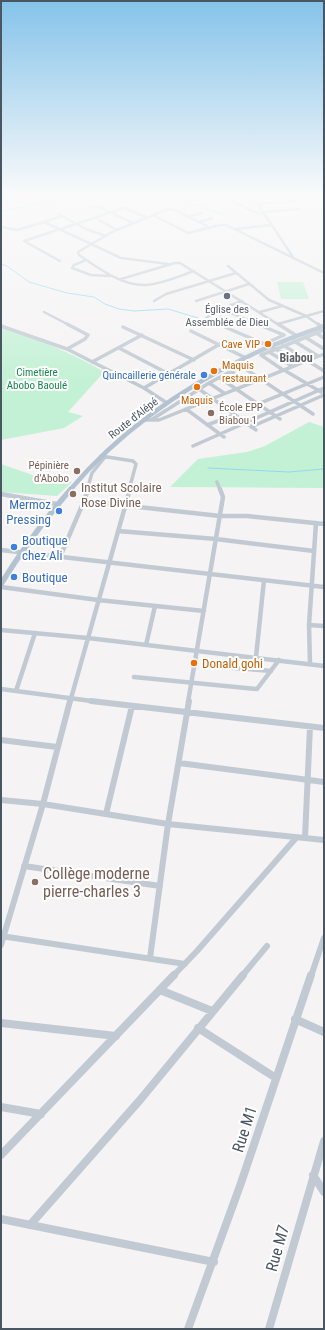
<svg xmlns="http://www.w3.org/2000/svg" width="325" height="1330" font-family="'Roboto Condensed',sans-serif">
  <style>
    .green { fill: #c3f1d5 }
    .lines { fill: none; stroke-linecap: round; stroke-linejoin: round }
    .stream { stroke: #90daee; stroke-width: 1 }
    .minor-far4 { stroke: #c1cad2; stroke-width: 2.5 }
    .minor-far3 { stroke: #c1cad2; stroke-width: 3.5 }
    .minor-far2 { stroke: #c1cad2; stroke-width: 4.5 }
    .minor-far1 { stroke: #c1cad2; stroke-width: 6 }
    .minor { stroke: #c1cad2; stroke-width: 8 }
    .major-far1 { stroke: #b3c2d1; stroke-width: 4.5 }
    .major { stroke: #b3c2d1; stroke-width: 5.5 }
    .worship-dot { fill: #6b7280; stroke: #fff; stroke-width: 1.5 }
    .food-dot { fill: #e8710a; stroke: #fff; stroke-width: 1.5 }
    .shop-dot { fill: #3f7fe0; stroke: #fff; stroke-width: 1.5 }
    .education-dot { fill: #8d6e63; stroke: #fff; stroke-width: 1.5 }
    .labels { text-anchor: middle; stroke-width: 4; stroke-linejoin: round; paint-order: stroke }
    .far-worship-label { font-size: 11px; fill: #5b616d; stroke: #fff }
    .far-food-label { font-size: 11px; fill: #c56008; stroke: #fff; text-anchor: end }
    .far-park-label { font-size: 11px; fill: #17864f; stroke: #fff }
    .far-shop-label { font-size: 11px; fill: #366cbe; stroke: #fff; text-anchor: end }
    .far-education-label { font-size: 11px; fill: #785e54; stroke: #fff; text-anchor: start }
    .far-street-label { font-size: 11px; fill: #4a5661; stroke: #fff }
    .far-neighbourhood-label { font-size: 12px; font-weight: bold; fill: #5f6368; stroke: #fff }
    .education-label { font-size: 13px; fill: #785e54; stroke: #fff; text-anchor: start }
    .shop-label { font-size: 13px; fill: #366cbe; stroke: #fff; text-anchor: start }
    .food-label { font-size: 13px; fill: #c56008; stroke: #fff; text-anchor: start }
    .near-education-label { font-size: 16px; fill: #785e54; stroke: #fff; text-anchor: start }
    .near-street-label { font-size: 16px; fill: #4a5661; stroke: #fff }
  </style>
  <rect width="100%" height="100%" fill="#f5f3f3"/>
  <!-- green -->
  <path class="green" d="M277,282H303L309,299H281Z
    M1,327C37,339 71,352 104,372L68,412L83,416L64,428L1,440Z
    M309,422L324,427V488L170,487L198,459L247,452L265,446Z
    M1,464L41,478L72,482L57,496L1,492Z"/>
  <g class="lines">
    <!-- stream -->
    <path class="stream" d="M170,197L222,214
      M1,211L78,197
      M1,264L7,266L29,282L67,293L94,297L105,304L119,309L134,311L168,309L198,318
      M208,468L289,472L324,469"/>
    <!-- minor-far4 -->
    <path class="minor-far4" d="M225,197L252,211L266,215
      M253,197L293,257
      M259,205L265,203L296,201
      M90,207H99L133,223
      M264,212L299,209
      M58,214L86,229L106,236
      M153,215L188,233L220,225H226L324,273
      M188,217L202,213
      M99,220L117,230
      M44,222L62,216
      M200,222L212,218
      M1,227L17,230L44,222L121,258L168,264
      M236,229L272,225
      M86,260L74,265L72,268L91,275L110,276
      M60,261L24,241L124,208L146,217
      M228,266L269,300L306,316L319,325
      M194,271C179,276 163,284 146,285C122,286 98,268 79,255L78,252L112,232L168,209L175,210L209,227
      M121,279L175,263H180L279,325
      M154,301L166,294L236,273
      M196,301L249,284
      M242,301L221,309L260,325
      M44,312L69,325
      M260,312L282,306
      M278,324L324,311
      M220,325L206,318L221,309"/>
    <!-- minor-far3 -->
    <path class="minor-far3" d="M67,324L88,335L85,339L67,349L144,388L167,403
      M218,324L276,349L299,363
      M257,324L284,335
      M278,324L297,336
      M318,324L322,327
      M1,326L67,349
      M123,327L194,360
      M191,331L246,358
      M316,333L324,338
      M305,337L324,349
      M294,341L318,356
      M264,344L284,335
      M283,345L324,371
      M119,348L169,374
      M269,352L292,366
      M92,362L142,335
      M283,370L261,355L324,330
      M284,370L321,392
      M231,371L248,384
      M220,378L280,419
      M209,383L224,393
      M144,388L220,344
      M199,389L256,430
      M188,397L198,404
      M186,409L224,437
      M246,409L324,377
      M143,420H159L324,354
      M151,420L209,383L241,366L313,414
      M207,425L234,415
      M251,427L324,395
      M193,446L324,388
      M101,456L133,461L136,464L129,490
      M217,482L220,490
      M87,490L92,473L105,457"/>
    <!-- minor-far2 -->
    <path class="minor-far2" d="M1,494L57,504
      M84,501L220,516H247L324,524
      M118,531L216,539L314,551
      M1,550L324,587
      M60,557L84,501L88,489
      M1,587L98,600L204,611
      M309,625L324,626
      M1,630L88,638L324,666
      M146,645L155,606
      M256,657L264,580
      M310,664L309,625L316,523
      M223,667L271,671
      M134,677L257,689L279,660
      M1,689L99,702
      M16,691L35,633
      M70,702L130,489
      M188,702L223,497L220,489"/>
    <!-- minor-far1 -->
    <path class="minor-far1" d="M91,701L324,728
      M1,740L57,747
      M179,763L324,782
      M1,800L43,804L168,824L324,840
      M106,814L132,706
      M305,838L310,727
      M24,866L160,886
      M1,936L185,964
      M1,945L43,804L70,701
      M150,958L168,824L189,701
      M173,976L197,951L296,838
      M242,976L267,946
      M311,976L324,938"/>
    <!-- minor -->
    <path class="minor" d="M160,990L212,1011
      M295,1019L324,1032
      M1,1023L116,1036
      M198,1028L276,1078
      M1,1107L41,1114
      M1,1155L174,975
      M313,1175L324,1192
      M1,1219L214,1262
      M30,1225L140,1100L243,975
      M188,1329L241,1183L311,975
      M269,1329L324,1141"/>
    <!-- major-far1 -->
    <path class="major-far1" d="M70,490C117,434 180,389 245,358C270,345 297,336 324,326"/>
    <!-- major -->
    <path class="major" d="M1,584C22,550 45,519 71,489"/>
  </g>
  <!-- sky -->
  <linearGradient id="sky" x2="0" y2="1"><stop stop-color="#85c3ea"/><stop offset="0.51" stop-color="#fafafa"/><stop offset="1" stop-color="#fafafa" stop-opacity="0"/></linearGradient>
  <rect width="325" height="383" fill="url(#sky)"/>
  <!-- markers -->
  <circle class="worship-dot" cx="227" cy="296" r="4"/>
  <g class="food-dot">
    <circle cx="268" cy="344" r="4"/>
    <circle cx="214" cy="371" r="4"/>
    <circle cx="197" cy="387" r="4"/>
    <circle cx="194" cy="663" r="4"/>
  </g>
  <g class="shop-dot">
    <circle cx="204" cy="375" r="4"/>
    <circle cx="59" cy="511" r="4"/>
    <circle cx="14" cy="547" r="4"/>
    <circle cx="14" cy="577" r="4"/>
  </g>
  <g class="education-dot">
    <circle cx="211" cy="413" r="4"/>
    <circle cx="77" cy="471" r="4"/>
    <circle cx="73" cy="494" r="4"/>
    <circle cx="35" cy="882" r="4"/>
  </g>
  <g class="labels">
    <!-- far-worship labels -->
    <g class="far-worship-label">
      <text x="227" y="313">Église des<tspan x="227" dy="13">Assemblée de Dieu</tspan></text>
    </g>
    <!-- far-food labels -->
    <g class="far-food-label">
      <text x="260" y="348">Cave VIP</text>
      <text x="222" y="369" text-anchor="start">Maquis<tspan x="222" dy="13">restaurant</tspan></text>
      <text x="197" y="404" text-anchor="middle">Maquis</text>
    </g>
    <!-- far-park labels -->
    <g class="far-park-label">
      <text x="37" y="376">Cimetière<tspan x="37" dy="13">Abobo Baoulé</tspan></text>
    </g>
    <!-- far-shop labels -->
    <g class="far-shop-label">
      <text x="196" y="379">Quincaillerie générale</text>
    </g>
    <!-- far-education labels -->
    <g class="far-education-label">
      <text x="219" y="411">École EPP<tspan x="219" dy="13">Biabou 1</tspan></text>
      <text x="69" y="469" text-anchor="end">Pépinière<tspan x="69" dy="13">d'Abobo</tspan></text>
    </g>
    <!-- far-street labels -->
    <g class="far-street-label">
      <text transform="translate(133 418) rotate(-38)" y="4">Route d'Alépé</text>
    </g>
    <!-- far-neighbourhood labels -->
    <g class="far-neighbourhood-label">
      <text x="296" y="362">Biabou</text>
    </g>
    <!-- education labels -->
    <g class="education-label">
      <text x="81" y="492">Institut Scolaire<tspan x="81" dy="15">Rose Divine</tspan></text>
    </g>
    <!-- shop labels -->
    <g class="shop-label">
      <text x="51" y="509" text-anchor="end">Mermoz<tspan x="51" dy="15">Pressing</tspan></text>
      <text x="22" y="545">Boutique<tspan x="22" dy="15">chez Ali</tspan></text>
      <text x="22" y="582">Boutique</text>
    </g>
    <!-- food labels -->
    <g class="food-label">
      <text x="202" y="668">Donald gohi</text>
    </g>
    <!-- near-education labels -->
    <g class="near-education-label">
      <text x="43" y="879">Collège moderne<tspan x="43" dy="18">pierre-charles 3</tspan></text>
    </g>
    <!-- near-street labels -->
    <g class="near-street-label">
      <text transform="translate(244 1129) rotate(-72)" y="6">Rue M1</text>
      <text transform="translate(277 1248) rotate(-74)" y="6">Rue M7</text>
    </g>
  </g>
  <!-- border -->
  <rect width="325" height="1330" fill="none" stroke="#4a5661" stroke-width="4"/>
</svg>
